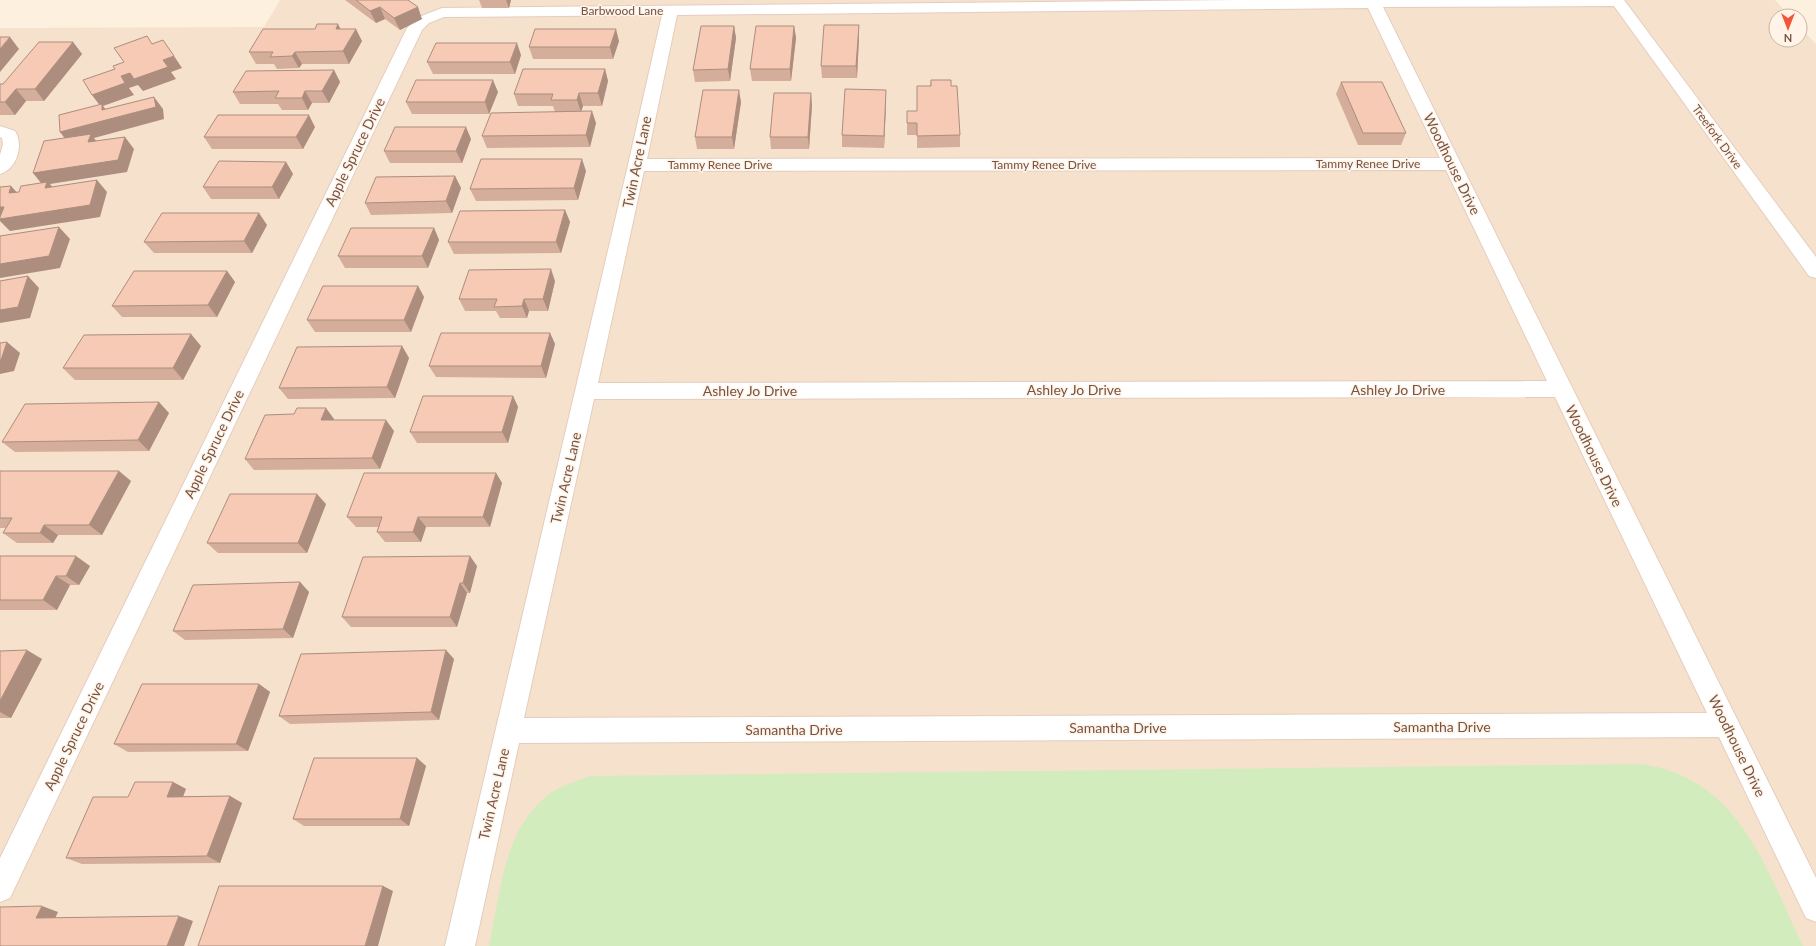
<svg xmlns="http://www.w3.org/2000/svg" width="1816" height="946" font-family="Lato,sans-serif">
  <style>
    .residential { fill: #f6e1cd }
    .green { fill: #d3ecbd }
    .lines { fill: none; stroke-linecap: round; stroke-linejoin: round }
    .minor-casing { stroke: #e5cdbd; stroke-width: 2 }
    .minor { fill: #fff; fill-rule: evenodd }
    .wall { fill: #d4ae9b }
    .shaded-wall { fill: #ac8d7e }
    .building { fill: #f6cab4; stroke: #ac8d7e }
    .labels { text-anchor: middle; stroke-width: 3; stroke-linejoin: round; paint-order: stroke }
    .far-street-label { font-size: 12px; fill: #765345; stroke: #fff4e7 }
    .street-label { font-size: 14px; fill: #765345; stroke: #fff4e7 }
  </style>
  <rect width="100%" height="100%" fill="#fef0df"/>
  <!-- residential -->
  <path class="residential" d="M280,0H1775L1790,16H1776V40H1800V27L1816,44V946H0V28L264,27Z"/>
  <!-- green -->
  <path class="green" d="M1641,764C1740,778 1765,867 1803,946H489C500,895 503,830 548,795C560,786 576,781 590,776Z"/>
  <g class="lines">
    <defs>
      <path id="minor" d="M1237,0H1624L1816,257V278L1809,276L1614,6L1383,7L1816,878V922L1806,918L1719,737L519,743L475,946H445L628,165L662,15L444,17L429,23L422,30L10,898L0,902V858L407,28L419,17L442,8ZM1368,8L1440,158L647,159L677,15ZM1446,170L1547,381L598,383L644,171ZM1555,397L1707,713L524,718L594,399Z
        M0,126L15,131C24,145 17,169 0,174V155L3,144L2,138L0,137Z"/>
    </defs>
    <!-- minor casing -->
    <use href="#minor" class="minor-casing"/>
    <!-- minor -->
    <use href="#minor" class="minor"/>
  </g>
  <!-- wall -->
  <path class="wall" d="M345,0H408L422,19L400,30L385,19L376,23Z
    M479,0H511L509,8H482Z
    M859,25V37L857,78H822L821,66Z
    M734,26L736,38L730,81L695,82L693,70Z
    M794,26L796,38L791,81H752L750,69Z
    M340,29L362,41L349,64H302L299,68L277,69L274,64H256L249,52Z
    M619,41L613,59H533L529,47Z
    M73,42L82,54L44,101H26L15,115H0V84H3Z
    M521,55L515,74H433L427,62Z
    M605,69L608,81L602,106H583L581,111L596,123L590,147L487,148L482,136L555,112L553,106H518L514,94Z
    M334,70L340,82L329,103H312L308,110H282L278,104H240L233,92Z
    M931,80L951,86L960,135V147L917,148V135H907V111H917V86H930Z
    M1341,82L1406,133L1401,145H1358L1336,94Z
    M498,92L489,114H412L406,102Z
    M741,102L734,149H697L695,137Z
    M886,102L884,148L842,147V135Z
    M812,105L809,149H771L770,137Z
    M315,127L303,149H212L204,137Z
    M471,139L462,163H390L384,151Z
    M286,162L293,174L279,199H211L203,187Z
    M586,171L578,200L476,201L470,189Z
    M455,176L461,188L452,213L371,215L365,203Z
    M565,210L570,222L561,253L454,254L448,242Z
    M267,225L252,253H154L144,242Z
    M434,228L439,240L428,268H345L338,256Z
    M227,271L235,282L217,317H122L112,306Z
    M555,281L548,311H529L527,318H500L496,311H465L459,299Z
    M418,286L424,297L411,332H315L307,320Z
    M550,333L555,344L546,378L436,377L429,366Z
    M201,346L183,380H75L63,368Z
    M402,346L409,358L395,398L288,399L279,388Z
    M513,396L518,407L508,443H417L410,432Z
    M169,413L149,451L15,452L2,442Z
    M294,414L334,419V420L394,431L380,469L254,470L245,459Z
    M0,471L131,481L102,535H58L53,543H17L3,533L6,528H0Z
    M496,473L502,483L490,527H426L421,542H385L377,532L378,527H356L347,517Z
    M326,504L307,553H218L207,543Z
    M0,556L90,566L79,585H70L57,610H0Z
    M477,566L470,593H467L457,627H351L342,617Z
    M300,582L309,592L293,638L185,640L173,631Z
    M0,651L42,659L11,718H0Z
    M454,659L439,720L290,724L279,716Z
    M259,684L270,692L248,751L128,752L114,744Z
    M417,758L426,766L409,826H304L293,819Z
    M173,782L186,789L183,796H230L242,803L220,863L82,864L66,858L128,797Z"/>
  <!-- shaded-wall -->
  <path class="shaded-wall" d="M506,0H511L509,8Z
    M380,7L385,19L376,23L370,11Z
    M418,7L422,19L400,30L394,18Z
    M338,24L344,36L336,29Z
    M859,25V37L857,78L856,66Z
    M734,26L736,38L730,81L728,69Z
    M794,26L796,38L791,81L790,69Z
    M356,29L362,41L349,64L343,51Z
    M616,29L619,41L613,59L610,47Z
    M10,37L19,49L0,72V49Z
    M73,42L82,54L44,101L35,89Z
    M517,43L521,55L515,74L510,62Z
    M295,52L302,64L299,68L292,56Z
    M174,56L182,68L171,72L176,79L143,91L138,85L129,88L134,95L103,106L111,116L154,97L163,109L164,119L94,138L100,146L69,144L60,132L102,110L101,107L92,95L121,76Z
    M605,69L608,81L602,106L598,93Z
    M334,70L340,82L329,103L322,91Z
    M493,80L498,92L489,114L485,102Z
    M16,89L26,101L15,115L5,102Z
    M739,90L741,102L734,149L732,137Z
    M886,90V102L884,148V136Z
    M305,91L312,103L308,110L302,98Z
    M579,93L583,106L581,112L577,100Z
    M811,93L812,105L809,149L808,137Z
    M592,111L596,123L590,147L586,135Z
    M309,115L315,127L303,149L296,137Z
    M466,127L471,139L462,163L456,151Z
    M125,137L134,149L127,172L50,184L58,194L45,188L33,173Z
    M582,159L586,171L578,200L574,188Z
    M286,162L293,174L279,199L272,187Z
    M455,176L461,188L452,213L446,201Z
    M97,180L107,192L100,217L10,231L0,221V207Z
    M11,186L22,198L9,193Z
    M565,210L570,222L561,253L556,242Z
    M259,213L267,225L252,253L244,241Z
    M59,227L70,239L60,268L0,278V264Z
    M434,228L439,240L428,268L422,256Z
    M551,269L555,281L548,311L543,299Z
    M227,271L235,282L217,317L208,305Z
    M28,276L39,288L30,318L0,323V310Z
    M418,286L424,297L411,332L404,320Z
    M524,299L529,311L527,318L522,306Z
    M550,333L555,344L546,378L541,366Z
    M191,334L201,346L183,380L173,368Z
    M7,342L20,353L14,371L0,374V360Z
    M402,346L409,358L395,398L387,387Z
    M513,396L518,407L508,443L502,432Z
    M159,402L169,413L149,451L138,440Z
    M326,408L334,419L330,431L321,420Z
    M386,420L394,431L380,469L372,458Z
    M119,471L131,481L102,535L89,525Z
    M496,473L502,483L490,527L483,517Z
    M317,494L326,504L307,553L298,543Z
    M418,517L426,527L421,542L413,532Z
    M44,525L58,535L53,543L40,533Z
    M76,556L90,566L79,585L66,576Z
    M470,556L477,566L470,593L463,583Z
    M56,576L70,585L57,610L43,600Z
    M300,582L309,592L293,638L283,629Z
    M460,583L467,593L457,627L450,617Z
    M27,650L42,659L11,718L0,712V701Z
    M446,650L454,659L439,720L431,712Z
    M259,684L270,692L248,751L236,744Z
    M417,758L426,766L409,826L400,819Z
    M173,782L186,789L180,804L167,797Z
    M230,796L242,803L220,863L207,856Z
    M383,886L393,891L378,946H365Z
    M42,906L58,912L53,923L36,918Z
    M179,916L193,921L184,946H167Z"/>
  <!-- building -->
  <path class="building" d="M356,0H408L418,7L394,18L380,7L370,11Z
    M317,24H338L336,29H356L343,51L295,52L292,56L270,57L273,52H249L263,29H315Z
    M824,25H859L856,66H821Z
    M701,26H734L728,69L693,70Z
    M756,26H794L790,69H750Z
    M535,29H616L610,47H529Z
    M147,36L152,44L163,40L174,56L163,60L168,67L134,79L130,73L121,76L125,83L92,95L83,80L115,69L113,66L124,62L114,48Z
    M0,37H10L0,49Z
    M39,42H73L35,89H16L5,102H0V84H3Z
    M436,43H517L510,62H427Z
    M523,69H605L598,93H579L577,100H551L553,94H514Z
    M334,70L322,91H305L302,98H275L279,91L233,92L246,71Z
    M416,80H493L485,102H406Z
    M931,80H951V86H957L960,135L917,136V123H907V111H917V86H931Z
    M1341,82H1382L1406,133H1363Z
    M845,89L886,90L884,136L842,135Z
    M703,90H739L732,137H695Z
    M774,93H811L808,137H770Z
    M154,97L156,107L60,132L59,115L102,104V110Z
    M592,111L586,135L482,136L491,113Z
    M218,115H309L296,137H204Z
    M395,127H466L456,151H384Z
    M91,134L88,142L125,137L118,160L33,173L44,141Z
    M481,159H582L574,188L470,189Z
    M219,161L286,162L272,187H203Z
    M455,176L446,201L365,203L376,177Z
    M97,180L90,205L0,219V217L4,207H0V187L11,186L9,193L19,192L21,186L47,182L45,188Z
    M565,210L556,242H448L460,211Z
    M162,213H259L244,241L144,242Z
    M59,227L49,256L0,264V236Z
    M351,228H434L422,256H338Z
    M551,269L543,299H524L522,306L494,307L497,299H459L469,270Z
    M134,271H227L208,305L112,306Z
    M28,276L18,307L0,310V281Z
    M323,286H418L404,320H307Z
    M441,333H550L541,366H429Z
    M191,334L173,368H63L84,335Z
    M7,342L1,360H0V343Z
    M402,346L387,387L279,388L297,347Z
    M423,396H513L502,432H410Z
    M159,402L138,440L2,442L25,404Z
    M297,408H326L321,420H386L372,458L245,459L265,415L294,414Z
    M0,471H119L89,525H44L40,533H3L12,518H0Z
    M364,473H496L483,517H418L413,532H377L382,517H347Z
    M230,494H317L298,543H207Z
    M0,556H76L66,576H56L43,600H0Z
    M470,556L463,583H460L450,617H342L363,557Z
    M300,582L283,629L173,631L193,585Z
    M27,650L0,701V651Z
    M446,650L431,712L279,716L301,654Z
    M142,684H259L236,744H114Z
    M314,758H417L400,819H293Z
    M135,782H173L167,797L230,796L207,856L66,858L93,797H128Z
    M219,886H383L365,946H198Z
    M42,906L36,918L179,916L167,946H0V907Z"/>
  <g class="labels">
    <!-- far-street labels -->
    <g class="far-street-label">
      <text x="622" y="15">Barbwood Lane</text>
      <text transform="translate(1717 137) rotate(54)" y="4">Treefork Drive</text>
      <text x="1368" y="168">Tammy Renee Drive</text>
      <text x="720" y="169">Tammy Renee Drive</text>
      <text x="1044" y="169">Tammy Renee Drive</text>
    </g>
    <!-- street labels -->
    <g class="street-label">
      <text transform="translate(355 152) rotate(-64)" y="5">Apple Spruce Drive</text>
      <text transform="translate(637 162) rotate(-78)" y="5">Twin Acre Lane</text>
      <text transform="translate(1452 164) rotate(64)" y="5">Woodhouse Drive</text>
      <text x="1074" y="395">Ashley Jo Drive</text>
      <text x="1398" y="395">Ashley Jo Drive</text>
      <text x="750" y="396">Ashley Jo Drive</text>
      <text transform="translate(214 444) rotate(-64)" y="5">Apple Spruce Drive</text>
      <text transform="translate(1594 456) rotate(64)" y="5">Woodhouse Drive</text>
      <text transform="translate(566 478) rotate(-77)" y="5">Twin Acre Lane</text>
      <text x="1442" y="732">Samantha Drive</text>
      <text x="1118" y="733">Samantha Drive</text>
      <text x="794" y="735">Samantha Drive</text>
      <text transform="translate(74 736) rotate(-64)" y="5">Apple Spruce Drive</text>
      <text transform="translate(1737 746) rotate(64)" y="5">Woodhouse Drive</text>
      <text transform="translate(494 794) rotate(-77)" y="5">Twin Acre Lane</text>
    </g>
  </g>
  <!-- north arrow -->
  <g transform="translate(1788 28) rotate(180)"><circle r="19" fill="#fff4e7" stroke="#c8b4a6"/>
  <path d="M0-3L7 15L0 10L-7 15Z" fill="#f45639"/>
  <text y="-6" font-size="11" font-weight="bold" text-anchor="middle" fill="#765345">N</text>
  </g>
</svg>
